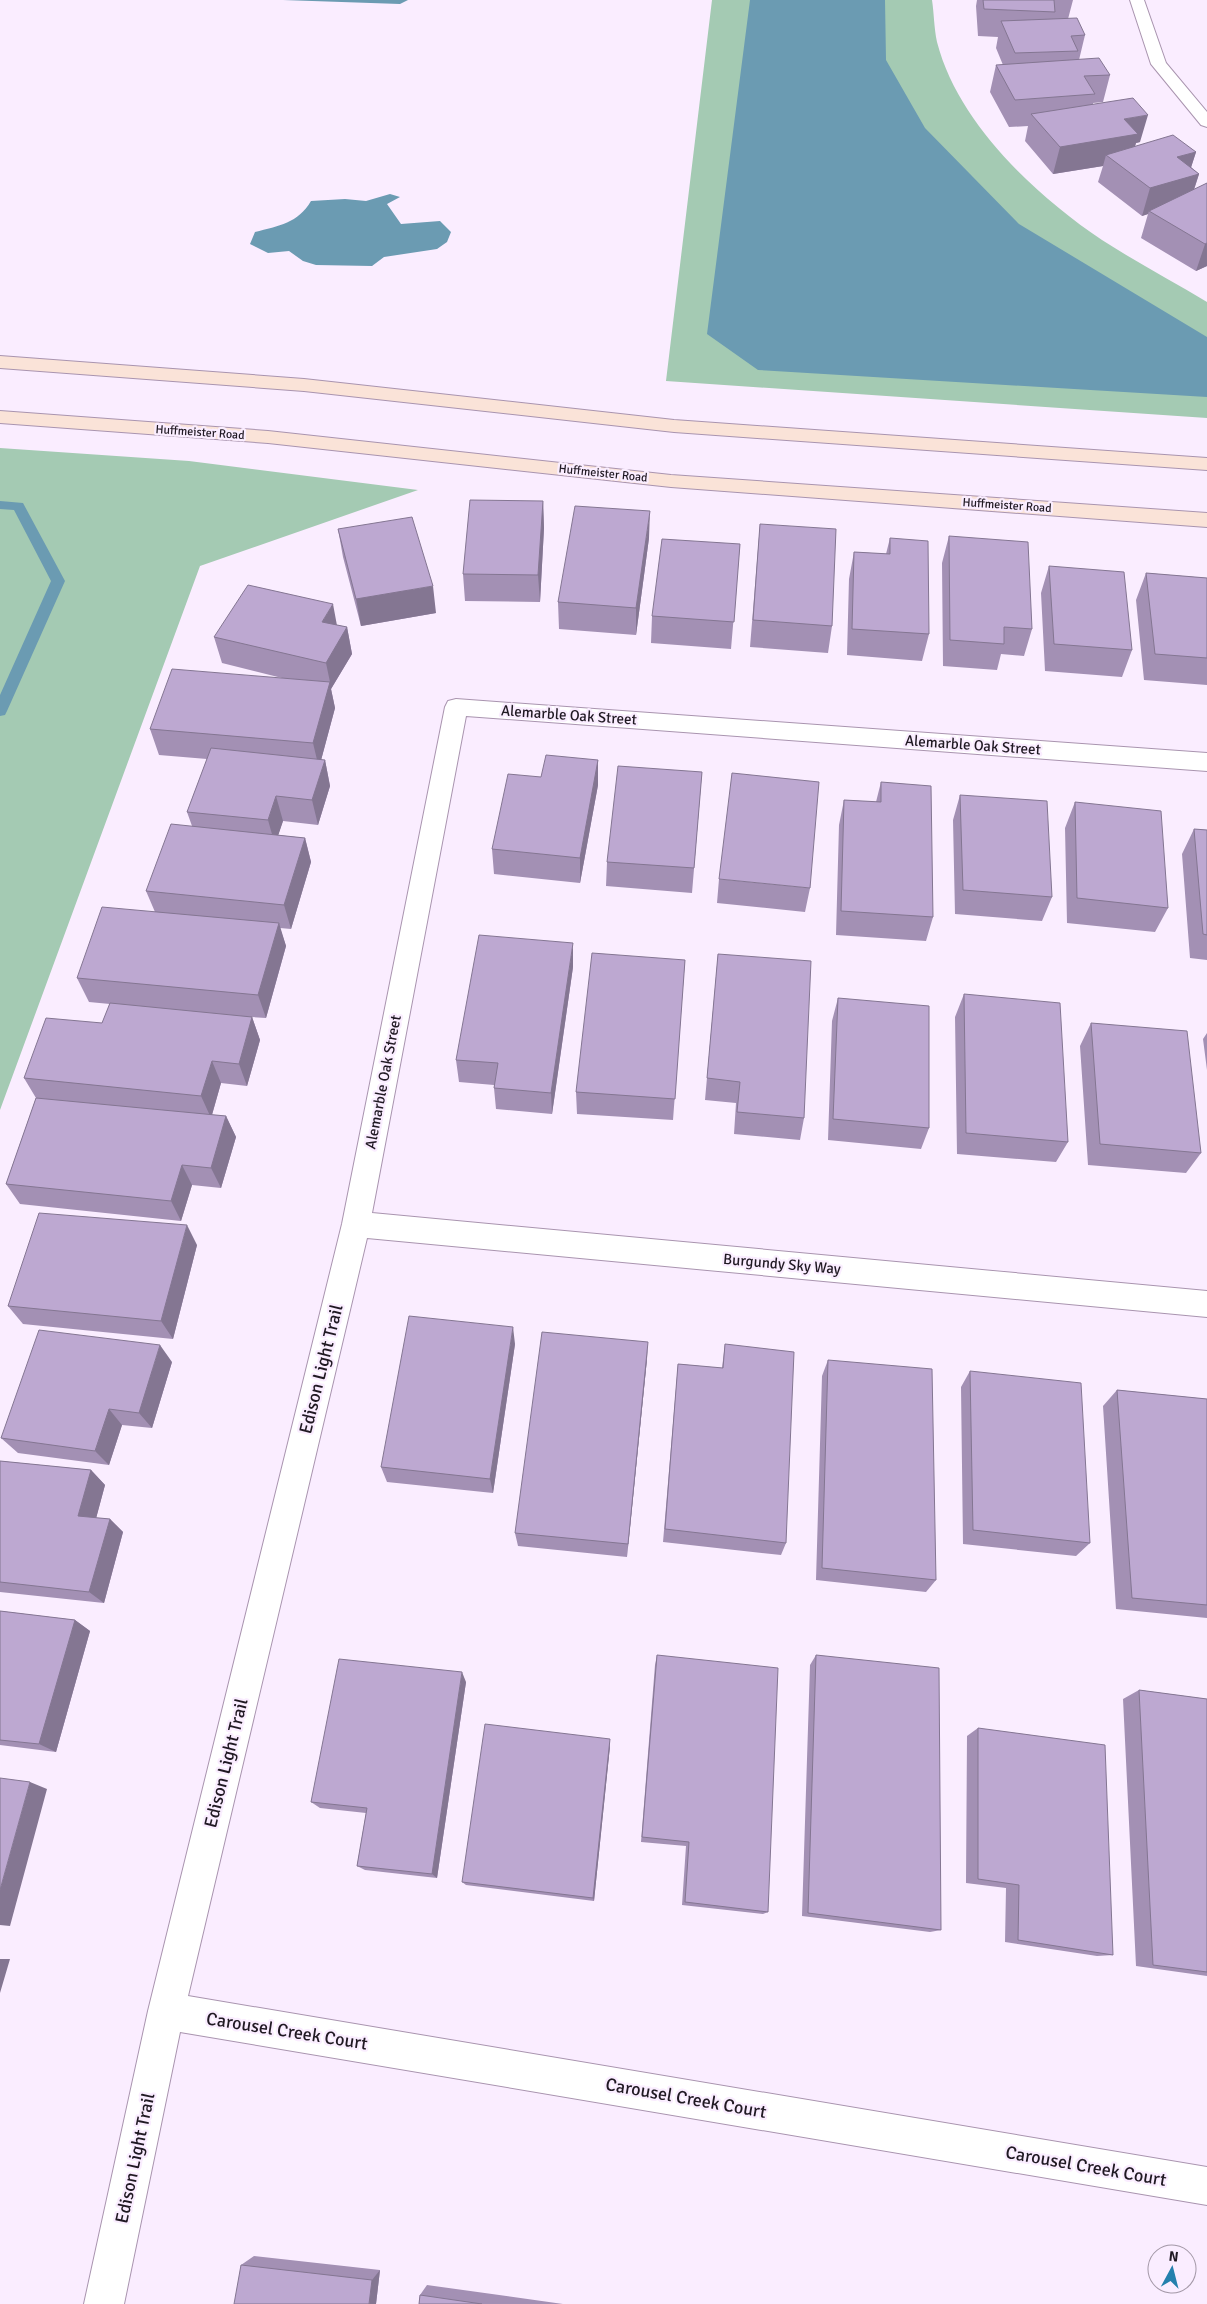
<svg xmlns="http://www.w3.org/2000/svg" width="1207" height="2304" font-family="Signika,sans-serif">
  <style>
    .green { fill: #a4cab3 }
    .water { fill: #6b9bb2 }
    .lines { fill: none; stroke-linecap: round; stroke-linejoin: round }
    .stream { fill: #6b9bb2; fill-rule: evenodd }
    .minor-casing { stroke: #a994af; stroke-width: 2 }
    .secondary-casing { stroke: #a994af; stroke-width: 2 }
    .minor { fill: #fff; fill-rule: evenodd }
    .secondary { fill: #fae3d8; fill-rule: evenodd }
    .wall { fill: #a390b4 }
    .shaded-wall { fill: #847692 }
    .building { fill: #bda8d1; stroke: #847692 }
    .labels { text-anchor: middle; stroke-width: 4.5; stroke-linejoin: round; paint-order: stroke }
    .far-street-label { font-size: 12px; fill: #201923; stroke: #faedff }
    .street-label { font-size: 15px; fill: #201923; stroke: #faedff }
    .near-street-label { font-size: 18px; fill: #201923; stroke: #faedff }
  </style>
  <rect width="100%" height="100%" fill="#faedff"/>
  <!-- green -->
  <path class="green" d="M712,0H932C934,13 934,28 937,42C958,123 1034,194 1102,240C1136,262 1172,281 1207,302V418L666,381Z
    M0,448L189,461L418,490L200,566L0,1110Z"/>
  <!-- water -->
  <path class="water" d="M283,0H408L400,4Z
    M750,0H885L886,60L925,128L1019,224L1207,337V397L758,370L707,334Z
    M390,194L400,197L387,204L401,224L440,221L451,232L447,242L437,249L384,257L372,266L316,265L303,261L289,251L268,253L250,244L255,232C279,226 298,223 311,201L345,199L366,201Z"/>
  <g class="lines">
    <!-- stream -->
    <path class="stream" d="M0,501L23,503L65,581L7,711L5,715L0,716V695L51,581L14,510L0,509Z"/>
    <defs>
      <path id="minor" d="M1130,0H1144L1166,63L1207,112V127L1201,125L1151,64Z
        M456,699L1207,753V771L466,716L372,1213L1207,1291V1317L367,1238L188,1996L1207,2167V2205L180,2032L124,2304H84L148,2011L342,1224L445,707L448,701Z"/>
      <path id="secondary" d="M0,356L304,379L674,420L1207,458V470L674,432L304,391L0,368Z
        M0,411L268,431L671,475L1207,513V527L671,487L268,443L0,423Z"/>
    </defs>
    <!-- minor casing -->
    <use href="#minor" class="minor-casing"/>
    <!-- secondary casing -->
    <use href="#secondary" class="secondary-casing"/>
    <!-- minor -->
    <use href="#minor" class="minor"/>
    <!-- secondary -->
    <use href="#secondary" class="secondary"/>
  </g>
  <!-- wall -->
  <path class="wall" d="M977,0H1073L1068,19L1085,35L1079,60L1110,75L1103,102L1093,103V104L1140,142L1136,143L1135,146L1196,152L1191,167L1199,174L1194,190L1207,183V266L1196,271L1141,238L1148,214L1142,216L1098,182L1103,166L1053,174L1025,141L1028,126L1009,127L990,92L996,65H1003L996,48L998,37L978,36L976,6Z
    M543,501L544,528L540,602L465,601L463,574Z
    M760,524L832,626L828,653L750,647Z
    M338,529L436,613L361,626L343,557Z
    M949,536L1032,629L1024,656L1001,654L997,670L943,666L942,563Z
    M649,538L636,635L559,629L558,602Z
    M890,538L929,634L922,661L847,655L849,579L854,552L886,554Z
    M740,544L731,649L651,643L652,616Z
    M1049,566L1132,650L1122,677L1045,671L1041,593Z
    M1146,573L1207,578V685L1144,680L1136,600Z
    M337,625L347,627L352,654L331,689L335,708L321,760H325L330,786L318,825L283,821L278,835L305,838L311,862L291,929L280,928L286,946L266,1018L252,1017L260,1040L247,1086L221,1083L212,1115L226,1116L236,1137L221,1188L192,1185L181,1221L20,1204L6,1184L36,1098L24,1078L102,1023L110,1004L89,1002L77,978L155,912L146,891L192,826L187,812L207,759L159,755L150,729L286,679L222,663L214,637Z
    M598,760V785L580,883L494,874L492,849L541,777Z
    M702,772L692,893L606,886L607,862Z
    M881,782L933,917L926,941L836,935L839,825L844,800L876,802Z
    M960,795L1052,897L1042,921L955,914L953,820Z
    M1075,802L1168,908L1155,932L1067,923L1065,828Z
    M1194,829L1207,830V960L1190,958L1182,854Z
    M719,879L810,888L805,912L717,903Z
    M718,954L804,1118L800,1140L734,1134L736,1103L705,1100Z
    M685,960L673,1120L577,1114L576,1092Z
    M573,967L552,1114L496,1109L494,1088V1085L459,1082L456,1060Z
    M964,994L1068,1142L1056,1162L957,1154L955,1017Z
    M838,998L929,1128L921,1149L828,1140L832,1021Z
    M1091,1023L1201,1153L1186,1173L1088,1165L1080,1046Z
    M1207,1033V1070L1203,1039Z
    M197,1245L173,1339L23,1324L8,1306Z
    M515,1344L493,1493L387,1482L381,1467Z
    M725,1344L786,1543L781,1555L663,1542L678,1364L722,1368Z
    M647,1359L627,1557L518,1546L515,1533Z
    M828,1360L936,1580L926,1592L816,1580L822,1376Z
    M172,1362L152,1428L122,1425L109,1465L18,1453L1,1438Z
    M970,1371L1090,1543L1076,1556L963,1544L961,1387Z
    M1117,1390L1207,1399V1618L1116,1609L1103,1406Z
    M0,1461L91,1470L105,1485L96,1518L110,1519L123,1532L104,1603L0,1592Z
    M0,1611L75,1620L90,1631L56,1752L0,1745Z
    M657,1655L768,1912L763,1914L682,1905L686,1846L641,1842L655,1665Z
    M816,1655L941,1930L930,1932L802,1916L810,1665Z
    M466,1682L437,1878L365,1870L357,1866L366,1813L320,1808L311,1802Z
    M1139,1690L1207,1699V1976L1136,1966L1123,1699Z
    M978,1728L1113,1955L1097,1956L1005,1942L1006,1888L966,1883L967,1736Z
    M610,1746L594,1901L466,1885L462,1882Z
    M254,2256L380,2270L376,2304L241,2265Z
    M427,2285L563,2304H419L420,2295Z"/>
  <!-- shaded-wall -->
  <path class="shaded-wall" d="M1148,115L1140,142L1136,143L1130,162L1106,155L1103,166L1053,174L1060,147L1124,119Z
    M1196,152L1188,177L1199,174L1190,201L1149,211L1148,214L1142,216L1150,188L1177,157Z
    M1207,243V266L1196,271L1205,244Z
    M543,501L544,528L540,602L538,575Z
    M650,511L649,538L636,635V608Z
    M433,586L436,613L361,626L356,599Z
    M333,604L338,631L322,622Z
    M347,627L352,654L331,689L335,708L319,768L313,743L330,682L326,663Z
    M325,760L330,786L318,825L312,800Z
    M598,760V785L580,883V858Z
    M276,796L283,821L275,845L268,820Z
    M305,838L311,862L291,929L284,905Z
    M279,923L286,946L266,1018L258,995Z
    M573,943V967L552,1114L551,1093Z
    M252,1017L260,1040L247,1086L239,1064Z
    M212,1061L221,1083L211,1118L201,1096Z
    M226,1116L236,1137L221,1188L211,1168Z
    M182,1165L192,1185L181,1221L171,1201Z
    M187,1225L197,1245L173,1339L161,1321Z
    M513,1327L515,1344L493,1493L490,1479Z
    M648,1342L647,1359L627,1557L628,1544Z
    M160,1345L172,1362L152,1428L139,1413Z
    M109,1409L122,1425L109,1465L95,1451Z
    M91,1470L105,1485L93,1530L78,1516Z
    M110,1519L123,1532L104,1603L89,1592Z
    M75,1620L90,1631L56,1752L39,1744Z
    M462,1672L466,1682L437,1878L432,1874Z
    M610,1739V1746L594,1901L593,1898Z
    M30,1782L47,1789L10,1926L0,1925V1890Z
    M0,1959H10L0,1993Z
    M380,2270L376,2304H369L372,2280Z"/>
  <!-- building -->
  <path class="building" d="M983,0H1054L1055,12L984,9Z
    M1077,18L1085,35L1071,36L1078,51L1015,53L1001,21Z
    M1099,58L1110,75L1084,76L1095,94L1015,100L996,65Z
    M1133,98L1148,115L1124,119L1138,134L1060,147L1031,114Z
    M1173,135L1196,152L1177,157L1199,174L1150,188L1106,155Z
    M1207,183V243L1205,244L1149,211Z
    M470,500L543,501L538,575L463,574Z
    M575,506L650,511L636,608L558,602Z
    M412,517L433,586L356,599L338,529Z
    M760,524L836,529L832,626L753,620Z
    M949,536L1028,542L1032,629L1004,627V644L950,640Z
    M890,538L928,541L929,634L852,629L854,552L890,554Z
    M662,539L740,544L734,622L652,616Z
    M1049,566L1124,572L1132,650L1054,644Z
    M1146,573L1207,578V658L1155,654Z
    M248,585L333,604L322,622L347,627L326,663L214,637Z
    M172,669L330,682L313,743L150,729Z
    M211,748L325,760L312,800L276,796L268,820L187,812Z
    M546,755L598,760L580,858L492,849L508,774L541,777Z
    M618,766L702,772L694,868L607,862Z
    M732,773L819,782L810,888L719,879Z
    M881,782L931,786L933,917L841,911L844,800L881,802Z
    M960,795L1047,801L1052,897L963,890Z
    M1075,802L1161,811L1168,908L1077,898Z
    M171,824L305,838L284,905L146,891Z
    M1194,829L1207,830V935L1203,934Z
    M102,907L279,923L258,995L77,978Z
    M479,935L573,943L551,1093L494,1088L498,1063L456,1060Z
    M592,953L685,960L675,1099L576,1092Z
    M718,954L811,961L804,1118L737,1112L740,1082L707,1078Z
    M964,994L1060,1003L1068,1142L966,1133Z
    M838,998L929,1006V1128L833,1119Z
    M110,1003L252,1017L239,1064L212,1061L201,1096L24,1078L46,1018L102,1023Z
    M1091,1023L1187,1031L1201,1153L1100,1144Z
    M36,1098L226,1116L211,1168L182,1165L171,1201L6,1184Z
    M39,1213L187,1225L161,1321L8,1306Z
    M409,1316L513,1327L490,1479L381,1467Z
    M39,1330L160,1345L139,1413L109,1409L95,1451L1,1438Z
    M542,1332L648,1342L628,1544L515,1533Z
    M725,1344L794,1352L786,1543L665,1529L678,1364L723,1368Z
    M828,1360L932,1369L936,1580L822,1568Z
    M970,1371L1081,1383L1090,1543L973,1530Z
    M1117,1390L1207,1399V1605L1132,1598Z
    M0,1461L91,1470L78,1516L110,1519L89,1592L0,1582Z
    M0,1611L75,1620L39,1744L0,1740Z
    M657,1655L778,1668L768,1912L685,1902L689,1842L642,1837Z
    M816,1655L939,1668L941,1930L808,1913Z
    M339,1659L462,1672L432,1874L357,1866L367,1808L311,1802Z
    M1139,1690L1207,1699V1972L1153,1965Z
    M485,1724L610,1739L593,1898L462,1882Z
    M978,1728L1105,1745L1113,1955L1018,1940L1019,1885L978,1879Z
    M0,1778L30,1782L0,1890Z
    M241,2265L372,2280L369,2304H234Z
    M420,2295L482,2304H419Z"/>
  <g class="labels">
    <!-- far-street labels -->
    <g class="far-street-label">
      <text transform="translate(200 432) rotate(4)" y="4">Huffmeister Road</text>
      <text transform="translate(603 473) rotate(6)" y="4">Huffmeister Road</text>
      <text transform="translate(1007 505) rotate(4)" y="4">Huffmeister Road</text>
    </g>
    <!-- street labels -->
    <g class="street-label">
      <text transform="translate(569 715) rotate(4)" y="5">Alemarble Oak Street</text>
      <text transform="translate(973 745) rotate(4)" y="5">Alemarble Oak Street</text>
      <text transform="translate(383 1082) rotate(-79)" y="5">Alemarble Oak Street</text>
      <text transform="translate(782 1264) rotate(5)" y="5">Burgundy Sky Way</text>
    </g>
    <!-- near-street labels -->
    <g class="near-street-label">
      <text transform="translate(321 1369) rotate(-76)" y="6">Edison Light Trail</text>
      <text transform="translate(226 1763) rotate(-76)" y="6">Edison Light Trail</text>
      <text transform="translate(287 2031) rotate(9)" y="6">Carousel Creek Court</text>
      <text transform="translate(686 2098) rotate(10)" y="6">Carousel Creek Court</text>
      <text transform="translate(135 2158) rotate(-78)" y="6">Edison Light Trail</text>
      <text transform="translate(1086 2166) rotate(10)" y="6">Carousel Creek Court</text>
    </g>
  </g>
  <!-- north arrow -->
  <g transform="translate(1172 2269) rotate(7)"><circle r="24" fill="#faedff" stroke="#a398a7"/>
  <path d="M0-4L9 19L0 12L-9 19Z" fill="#2480ad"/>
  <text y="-8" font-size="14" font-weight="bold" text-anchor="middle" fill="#201923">N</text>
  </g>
</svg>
